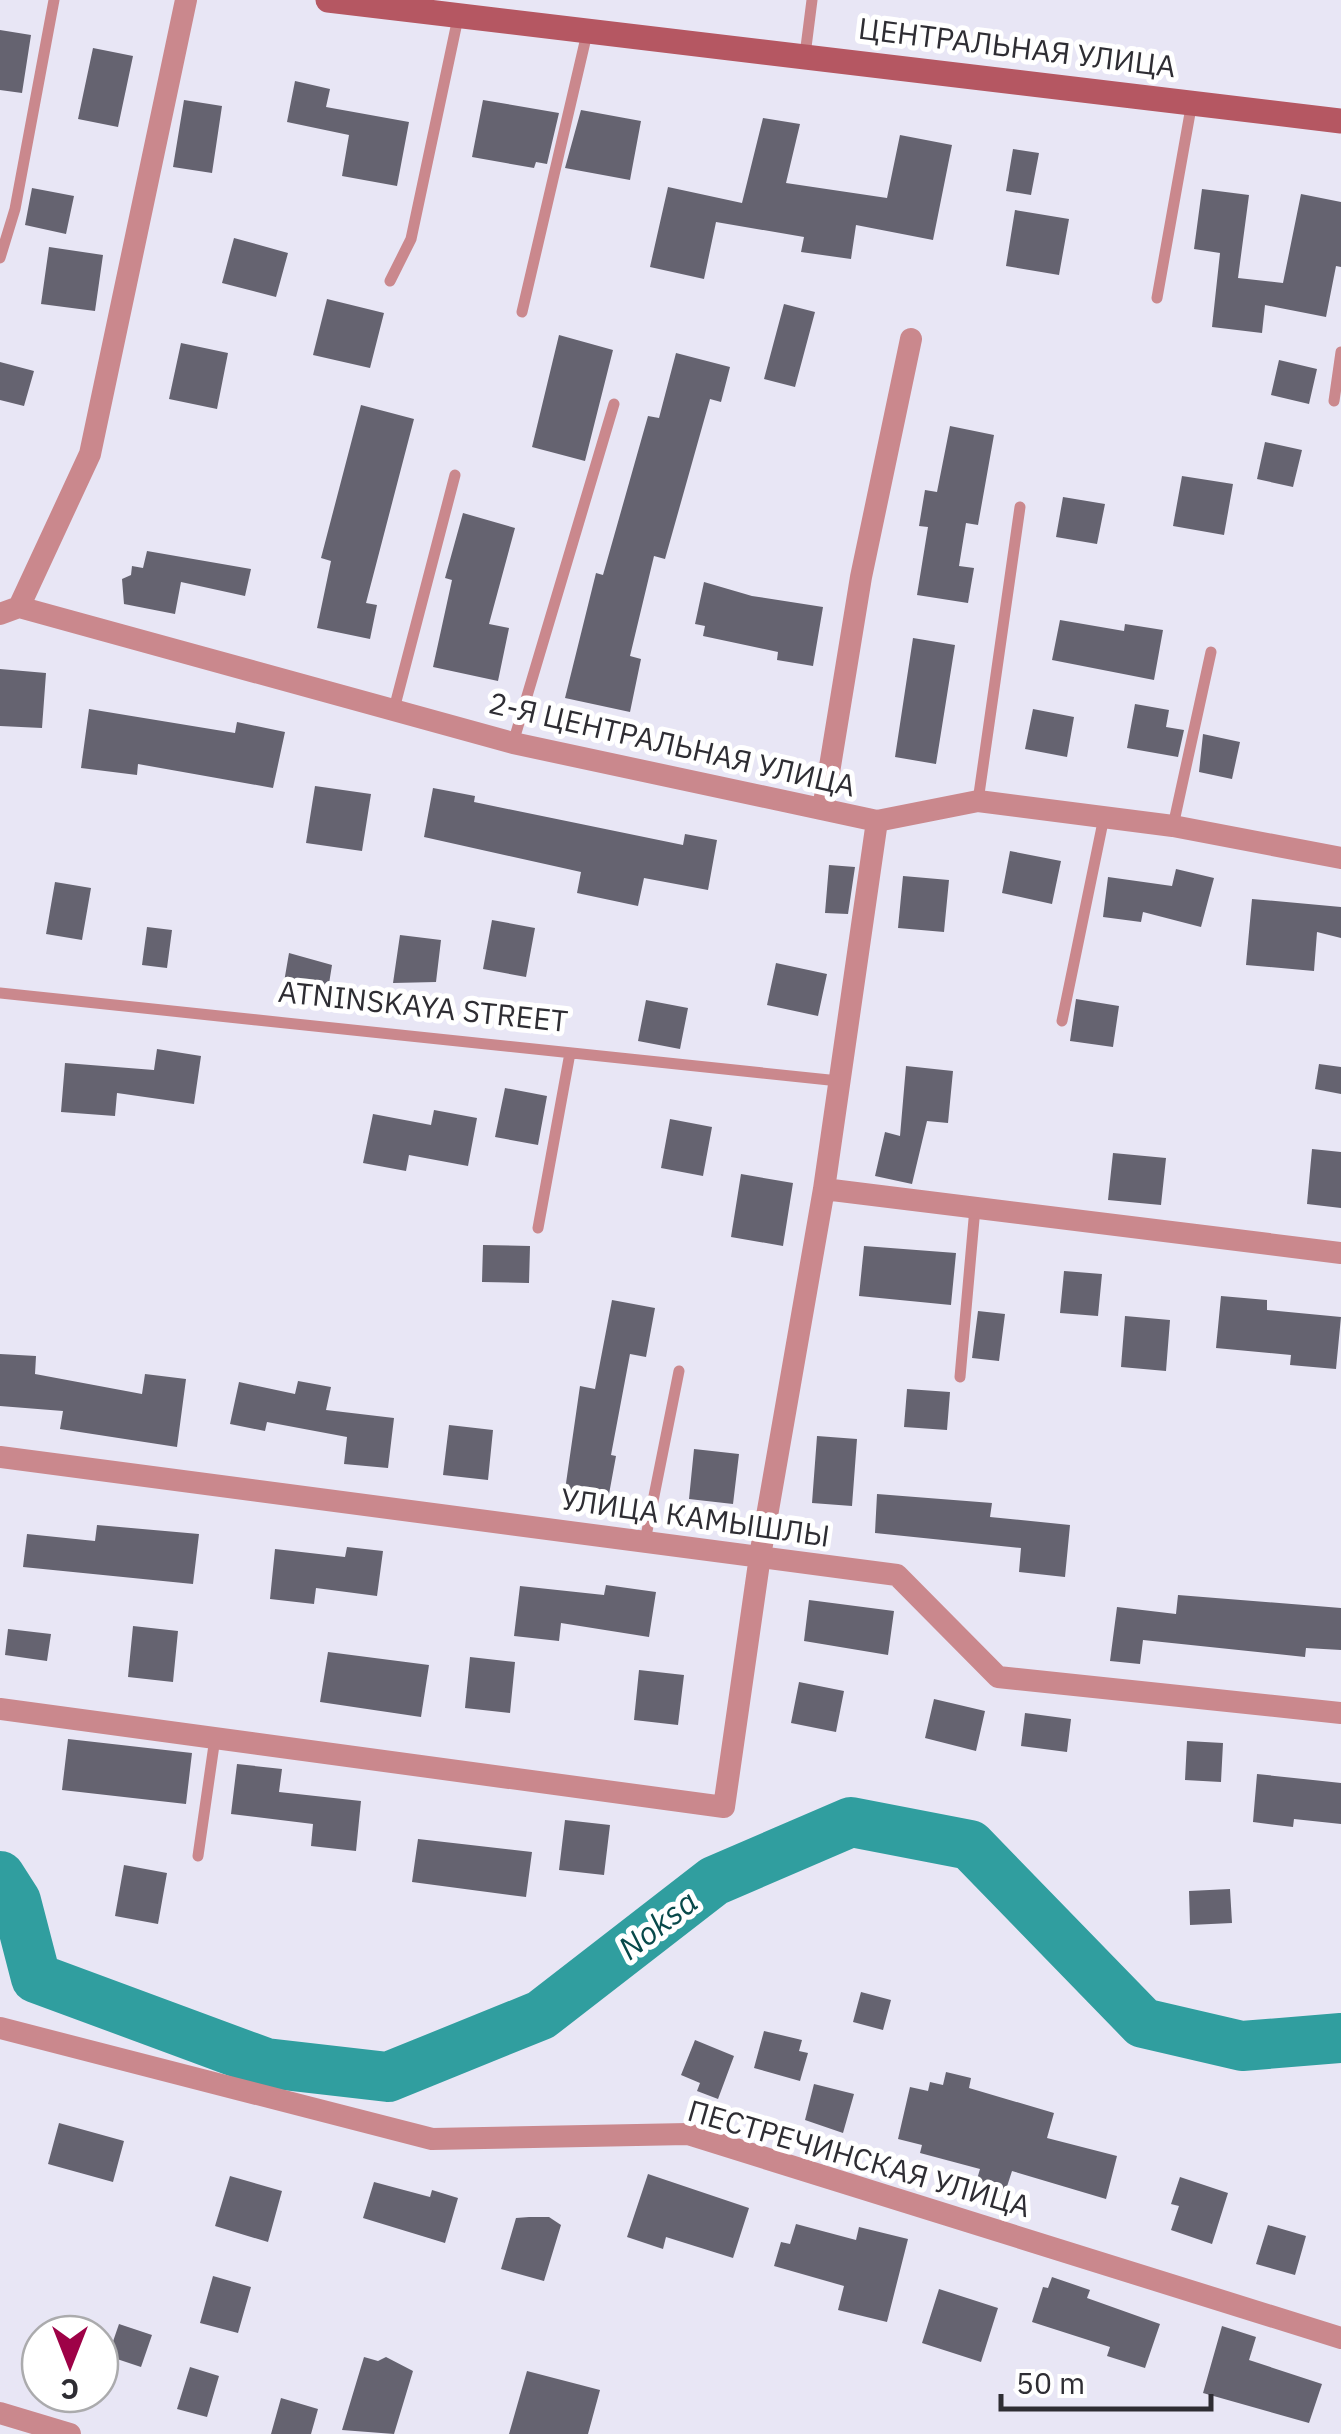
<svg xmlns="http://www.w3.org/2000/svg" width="1341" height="2434" font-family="'IBM Plex Sans',sans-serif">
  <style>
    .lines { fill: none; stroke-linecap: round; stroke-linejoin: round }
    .river { stroke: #309e9f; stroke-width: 50 }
    .building { fill: #656370 }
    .lane { stroke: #ca888d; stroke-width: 11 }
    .street { stroke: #ca888d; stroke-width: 22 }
    .secondary { stroke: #b55762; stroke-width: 25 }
    .labels { text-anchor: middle; stroke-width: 10; stroke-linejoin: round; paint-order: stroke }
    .street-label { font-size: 30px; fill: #2e2d33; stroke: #fff }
    .water-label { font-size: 32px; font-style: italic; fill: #08494a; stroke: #fff }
  </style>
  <rect width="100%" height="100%" fill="#e8e6f5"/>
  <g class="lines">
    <!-- river -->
    <path class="river" d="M0,1876L16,1901L36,1978L266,2063L388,2077L541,2015L714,1881L851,1822L970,1845L1143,2023L1242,2046L1341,2038"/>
  </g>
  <!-- building -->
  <path class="building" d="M0,30L31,35L22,93L0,90Z
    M93,48L133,56L118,127L78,119Z
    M295,81L330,89L326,107L409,122L397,186L342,176L349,135L287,122Z
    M184,100L222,106L212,173L173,167Z
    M483,100L559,113L547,164L536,162L534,168L472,157Z
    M581,110L641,121L630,180L565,168Z
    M763,118L800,124L786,183L887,198L900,135L952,145L933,240L856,225L851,259L801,252L804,237L716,222L704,279L650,267L668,187L742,203Z
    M1013,149L1039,153L1031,195L1006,191Z
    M32,188L74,196L66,234L25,225Z
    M1202,189L1249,195L1238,278L1283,283L1301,194L1341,202V267L1336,266L1326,317L1265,305L1262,333L1212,327L1220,253L1194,249Z
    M1015,210L1069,219L1059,275L1006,266Z
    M234,238L288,253L276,297L222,283Z
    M49,247L103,255L95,311L41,304Z
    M327,299L384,313L370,368L313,355Z
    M784,304L815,312L795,387L764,379Z
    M559,335L613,350L585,461L532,447Z
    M181,343L228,353L217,409L169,399Z
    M676,353L730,367L721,402L710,399L665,559L654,556L630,656L641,659L630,712L565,698L596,573L603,575L648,416L659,418Z
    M1279,360L1317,369L1309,404L1271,395Z
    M0,362L34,371L24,406L0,400Z
    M361,405L414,419L366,603L377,605L370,639L317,628L331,561L321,558Z
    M950,426L994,435L978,525L966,523L959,566L974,568L968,603L917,595L928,527L919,526L925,490L937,492Z
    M1265,442L1302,450L1293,487L1257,479Z
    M1182,476L1233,484L1224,535L1173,526Z
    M1063,497L1105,504L1097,544L1056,537Z
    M463,513L515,528L489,624L509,628L498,681L433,667L452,580L445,578Z
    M147,551L251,569L245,596L181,582L175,614L124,604L122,579L131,575L132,566L143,568Z
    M704,582L752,596L823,607L813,666L777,660L778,652L703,636L705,626L695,624Z
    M1060,620L1124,631L1125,624L1163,630L1154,680L1052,660Z
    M913,638L955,645L936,764L895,757Z
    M0,669L46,673L42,728L0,726Z
    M1135,704L1169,710L1166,727L1184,730L1178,757L1127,748Z
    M89,709L235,733L237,722L285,732L273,788L138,764L137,775L81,768Z
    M1033,709L1074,717L1067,757L1025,749Z
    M1203,734L1240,742L1232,779L1199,772Z
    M315,786L371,794L362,851L306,843Z
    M433,788L475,796L474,802L683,845L685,834L717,840L708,890L644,878L638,906L577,893L581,872L424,837Z
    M1010,851L1061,861L1052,904L1002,893Z
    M829,865L855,867L848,914L825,913Z
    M1176,869L1214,878L1201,927L1143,912L1141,922L1103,917L1108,877L1172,886Z
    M903,876L949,880L944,932L898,928Z
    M55,882L91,888L82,940L46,934Z
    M1252,899L1341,907V938L1317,932L1314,971L1246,965Z
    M492,920L535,928L526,977L483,969Z
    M147,927L172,930L167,968L142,965Z
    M400,935L441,940L436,982L393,983Z
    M289,953L332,965L328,990L319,989L318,994L283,988Z
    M776,963L827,974L818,1016L767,1005Z
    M1076,999L1119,1006L1113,1047L1070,1041Z
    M646,1000L688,1008L680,1049L638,1041Z
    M157,1049L201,1056L194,1104L117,1093L115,1116L61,1112L65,1063L154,1070Z
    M1319,1064L1341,1067V1094L1315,1089Z
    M906,1066L953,1071L948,1123L927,1121L912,1184L875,1176L885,1132L900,1136Z
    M505,1088L547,1096L538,1145L495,1137Z
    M434,1110L477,1118L468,1166L409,1155L406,1171L363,1163L373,1114L431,1125Z
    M670,1119L712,1127L703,1176L661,1168Z
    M1312,1149L1341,1152V1208L1307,1204Z
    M1113,1153L1166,1158L1161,1205L1108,1200Z
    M741,1174L793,1183L783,1246L731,1237Z
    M483,1245L530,1246L529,1283L482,1282Z
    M864,1246L956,1253L951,1305L859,1296Z
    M1064,1271L1102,1274L1098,1316L1060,1313Z
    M1221,1296L1267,1300V1310L1341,1317L1336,1369L1290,1365L1291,1355L1216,1348Z
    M612,1300L655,1308L646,1357L630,1354L611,1455L616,1456L607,1505L564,1497L580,1386L595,1389Z
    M978,1311L1005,1314L999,1361L972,1358Z
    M1125,1316L1170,1320L1166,1371L1121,1367Z
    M0,1354L36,1356L35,1374L142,1394L145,1374L186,1379L177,1447L60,1429L63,1411L0,1406Z
    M298,1381L331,1387L326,1410L394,1418L388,1468L344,1464L347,1437L267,1422L265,1431L230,1424L239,1382L295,1394Z
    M907,1389L950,1392L947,1430L904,1427Z
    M449,1425L493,1430L488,1480L443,1475Z
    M817,1436L857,1439L852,1506L812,1503Z
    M694,1449L739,1454L733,1504L689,1499Z
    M877,1494L992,1503L990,1517L1070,1525L1065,1577L1019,1572L1021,1548L875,1533Z
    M97,1525L199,1534L193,1584L23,1567L27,1534L95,1541Z
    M347,1547L383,1551L377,1596L316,1588L314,1604L270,1599L275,1549L345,1557Z
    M606,1585L656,1592L649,1637L561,1623L559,1641L514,1636L520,1586L604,1595Z
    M1178,1595L1341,1608V1650L1306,1648L1305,1657L1143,1640L1140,1664L1110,1661L1117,1607L1176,1614Z
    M809,1600L894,1611L888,1655L804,1641Z
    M133,1626L178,1631L173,1682L128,1677Z
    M8,1629L51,1634L47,1661L5,1655Z
    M328,1652L429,1665L421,1717L320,1702Z
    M470,1657L515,1662L510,1713L465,1708Z
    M639,1670L684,1675L678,1725L634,1720Z
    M799,1682L844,1691L836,1732L791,1723Z
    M934,1699L985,1711L976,1751L925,1738Z
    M1025,1713L1071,1719L1067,1752L1021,1746Z
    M68,1739L192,1753L186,1804L62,1790Z
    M1187,1741L1223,1743L1221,1782L1185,1780Z
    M237,1764L282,1769L279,1792L361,1801L356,1851L311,1846L313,1824L231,1814Z
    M1257,1774L1341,1783V1824L1294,1819L1293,1827L1253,1822Z
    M565,1820L610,1825L604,1875L559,1870Z
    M418,1839L532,1852L526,1897L412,1882Z
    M124,1865L167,1873L158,1924L115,1916Z
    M1230,1889L1232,1923L1190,1925L1189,1891Z
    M861,1992L891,2000L883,2030L853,2022Z
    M764,2031L802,2040L799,2051L808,2053L800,2081L754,2068Z
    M695,2040L734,2056L718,2099L697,2091L700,2083L681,2075Z
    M946,2072L971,2078L969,2088L1054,2113L1047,2138L1117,2156L1106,2199L1012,2171L1002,2202L973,2193L980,2169L920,2153L922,2145L898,2139L910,2087L928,2091L930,2082L943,2085Z
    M814,2084L854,2094L843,2133L805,2120Z
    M59,2123L124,2141L113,2182L48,2164Z
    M648,2174L749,2208L733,2258L666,2237L663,2249L627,2237Z
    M230,2176L282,2191L268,2242L215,2226Z
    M1180,2177L1228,2193L1212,2244L1171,2230L1179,2206L1171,2204Z
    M374,2182L430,2197L432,2190L458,2198L445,2243L363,2218Z
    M529,2217H549L561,2225L544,2281L501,2269L516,2218Z
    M796,2224L856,2240L859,2227L908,2239L887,2322L838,2310L844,2286L774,2266L781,2242L790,2244Z
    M1268,2225L1306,2236L1295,2275L1256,2264Z
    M213,2276L251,2287L238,2333L200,2323Z
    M1052,2277L1090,2290L1087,2298L1160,2324L1145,2368L1107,2356L1110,2347L1032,2322L1043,2287L1048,2288Z
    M939,2289L998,2308L981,2362L922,2343Z
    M119,2324L152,2335L141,2367L108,2356Z
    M1222,2326L1256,2337L1249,2360L1322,2384L1309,2423L1203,2393Z
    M364,2357L378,2361L386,2357L413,2371L394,2434L342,2430Z
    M190,2367L219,2376L207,2417L177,2409Z
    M527,2371L600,2390L588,2434H509Z
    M281,2398L318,2409L311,2434H271Z"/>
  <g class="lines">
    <!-- lane -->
    <path class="lane" d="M805,55L812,0
      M0,258L15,209L54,0
      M390,281L411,239L459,13
      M1157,298L1192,102
      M522,312L588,29
      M1334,401L1341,352
      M394,709L455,475
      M513,743L614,404
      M978,801L1020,507
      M1173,826L1211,652
      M0,993L839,1081
      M1062,1021L1104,817
      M538,1228L570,1053
      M960,1377L975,1208
      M645,1541L679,1371
      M198,1856L215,1738"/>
    <!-- street -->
    <path class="street" d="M19,607L90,454L186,0
      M0,614L19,607L513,743L877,821L978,801L1173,826L1341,858
      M823,809L861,577L911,339
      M824,1189L1341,1253
      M0,1457L897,1575L998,1677L1341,1713
      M0,1709L724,1807L760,1556L824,1189L877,821
      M0,2028L432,2139L688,2134L1341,2338
      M0,2413L70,2434"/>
    <!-- secondary -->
    <path class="secondary" d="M328,0L1341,121"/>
  </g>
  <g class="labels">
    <!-- street labels -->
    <g class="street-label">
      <text transform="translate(1017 48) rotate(7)" y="10">ЦЕНТРАЛЬНАЯ УЛИЦА</text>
      <text transform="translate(672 745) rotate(13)" y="10">2-Я ЦЕНТРАЛЬНАЯ УЛИЦА</text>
      <text transform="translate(423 1007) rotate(6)" y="10">ATNINSKAYA STREET</text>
      <text transform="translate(695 1518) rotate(8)" y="10">УЛИЦА КАМЫШЛЫ</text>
      <text transform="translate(859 2159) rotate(16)" y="10">ПЕСТРЕЧИНСКАЯ УЛИЦА</text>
    </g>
    <!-- water labels -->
    <g class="water-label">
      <text transform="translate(658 1925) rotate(-38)" y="11">Noksa</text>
    </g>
  </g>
  <!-- north arrow -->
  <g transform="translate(70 2364) rotate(180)"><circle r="48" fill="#ffffff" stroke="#ababad" stroke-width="2.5"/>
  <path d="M0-8L18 38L0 25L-18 38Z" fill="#9e0247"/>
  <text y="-15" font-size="28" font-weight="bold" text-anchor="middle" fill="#2e2d33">С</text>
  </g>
  <!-- scale -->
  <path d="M1001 2394v15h210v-15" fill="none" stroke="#2e2d33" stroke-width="5"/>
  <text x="1016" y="2394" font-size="30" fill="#2e2d33" stroke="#ffffff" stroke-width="8" paint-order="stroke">50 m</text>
</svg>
